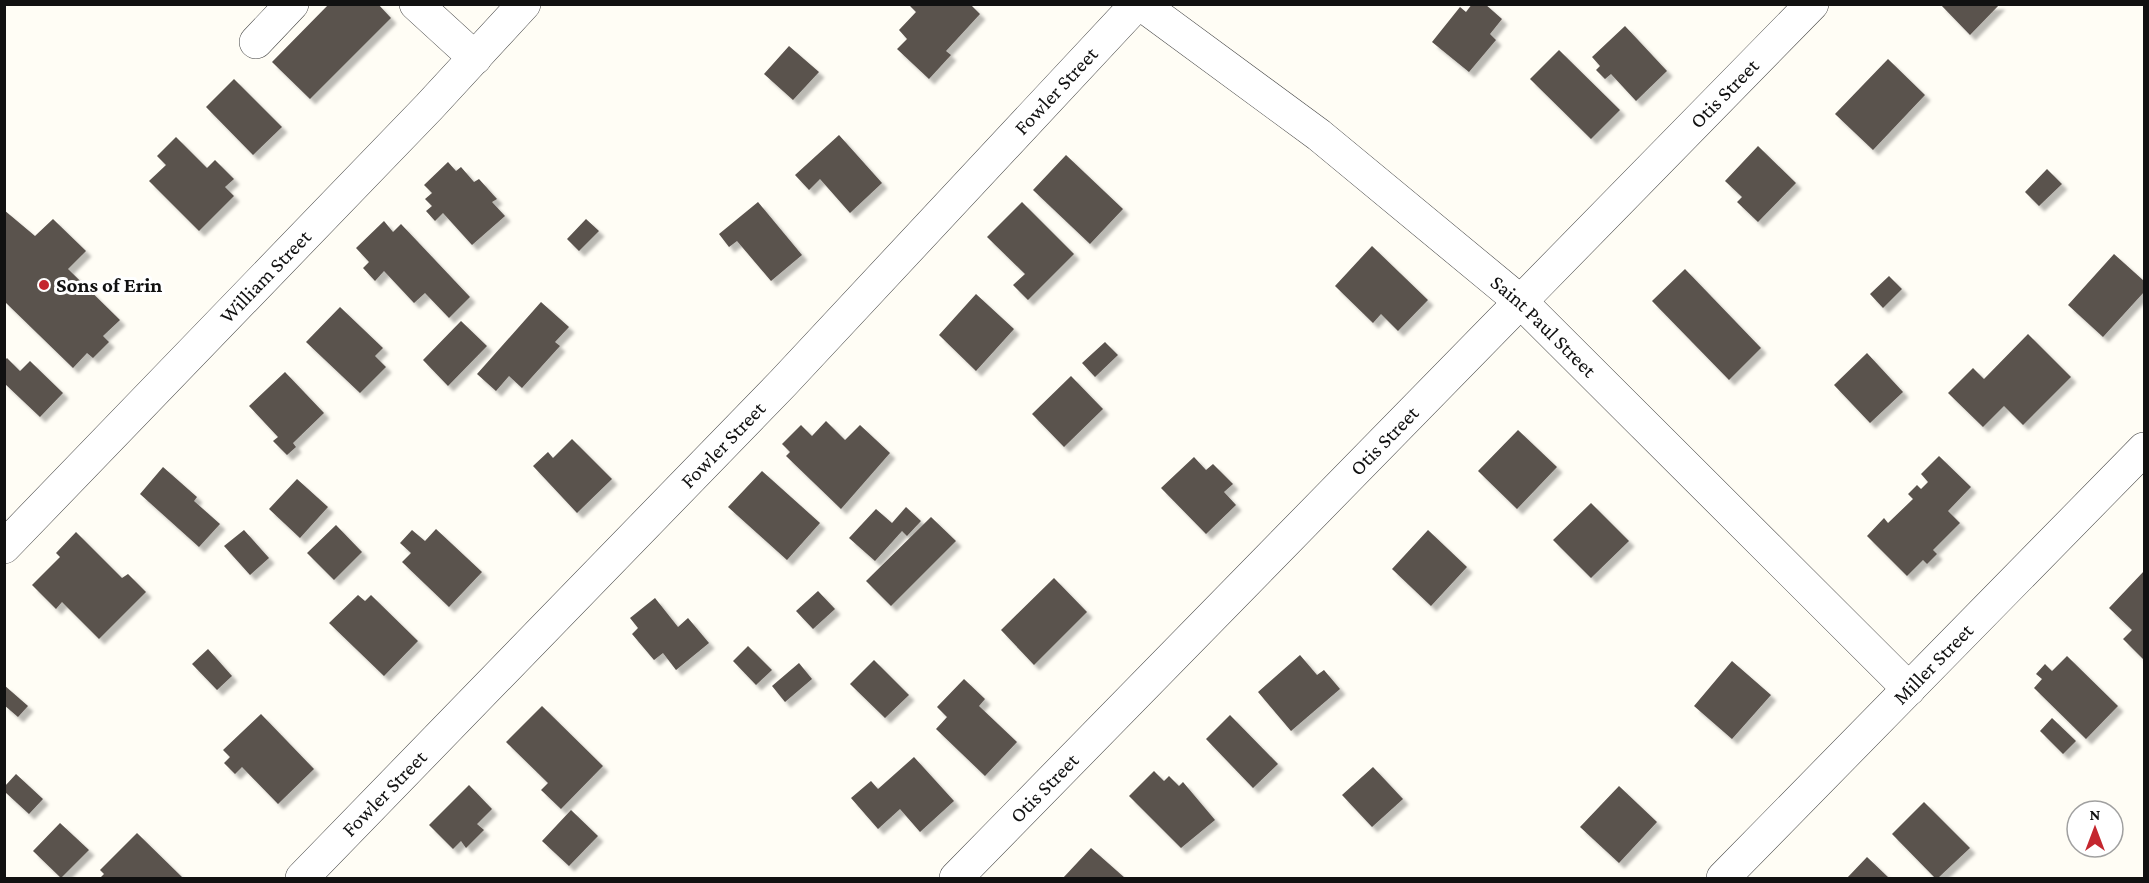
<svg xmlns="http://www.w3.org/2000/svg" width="2149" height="883" font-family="'Crimson Pro',serif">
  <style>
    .building { fill: #5a524d; filter: url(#shadow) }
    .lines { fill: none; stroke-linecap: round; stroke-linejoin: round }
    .minor-casing { stroke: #444; stroke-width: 34 }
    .minor { stroke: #fff; stroke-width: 33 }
    .poi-dot { fill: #c4262e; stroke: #fff; stroke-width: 2 }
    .labels { text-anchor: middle; stroke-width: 6; stroke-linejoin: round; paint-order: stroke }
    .street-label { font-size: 21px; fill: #111; stroke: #fff }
    .poi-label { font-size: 21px; font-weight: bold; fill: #111; stroke: #fff; text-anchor: start }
  </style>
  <defs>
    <filter id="shadow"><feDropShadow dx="5.5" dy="5.5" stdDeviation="1.5" flood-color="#0004"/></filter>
  </defs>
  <rect width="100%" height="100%" fill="#fffdf5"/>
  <!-- building -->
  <path class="building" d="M329,4H378L391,18L310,99L272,62Z
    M912,4H970L980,14L946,51L951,55L929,79L897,49L907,39L899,30L916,12L910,6Z
    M1472,4H1485L1502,19L1490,34L1496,40L1469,72L1432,42L1460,7L1466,12Z
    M1940,4H2000L1970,35Z
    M1625,26L1667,71L1636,101L1611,74L1605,79L1596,70L1600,66L1592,57Z
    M789,46L819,72L793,100L764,74Z
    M1559,50L1620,110L1591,139L1530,79Z
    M1888,59L1925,95L1873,150L1835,114Z
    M234,79L282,127L253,155L206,107Z
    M839,135L882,183L850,213L820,179L809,190L795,175Z
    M176,137L207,168L215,160L234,179L225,187L234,196L199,231L149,181L166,165L157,156Z
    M1758,146L1796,183L1758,222L1737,202L1742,197L1725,181Z
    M1066,155L1123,209L1090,244L1033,190Z
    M448,162L456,171L461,167L474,182L479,179L497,199L492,202L505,216L472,245L443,213L435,221L426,211L432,206L425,199L432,193L424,185Z
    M2047,169L2062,184L2039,206L2025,192Z
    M758,202L802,255L771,281L737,241L729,247L719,234Z
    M1022,202L1074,254L1028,300L1013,285L1025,274L987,237Z
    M4,210L35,236L53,219L86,251L68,269L120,320L103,336L109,342L93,358L87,353L73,368L4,301Z
    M586,219L599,231L579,251L567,239Z
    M384,221L393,232L401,224L470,297L449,318L425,293L414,303L384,271L375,281L363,268L369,262L356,248Z
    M1372,246L1428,300L1398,331L1381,314L1373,323L1335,286Z
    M2114,254L2144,281V292L2103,337L2068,305Z
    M1685,269L1761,348L1729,380L1652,301Z
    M1889,276L1902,289L1883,308L1870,294Z
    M976,294L1014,329L976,371L939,335Z
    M541,302L569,327L555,342L560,346L522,388L509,376L496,391L477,374Z
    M340,307L383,348L375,356L386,367L360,393L306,342Z
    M461,321L487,346L448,386L423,360Z
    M2028,334L2071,377L2023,425L2004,406L1983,427L1948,393L1973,368L1984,379Z
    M1105,342L1118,355L1095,377L1082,363Z
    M1867,353L1903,392L1870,423L1834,385Z
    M7,358L20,371L30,361L63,393L40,417L4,383V361Z
    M285,372L324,413L293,443L296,447L287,455L273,441L278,437L249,406Z
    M1071,376L1103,409L1064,447L1032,414Z
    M826,421L845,440L860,425L890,453L841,509L786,456L790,452L782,444L801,425L812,436Z
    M1518,430L1557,467L1517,509L1478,471Z
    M572,439L612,479L577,513L533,466L548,452L553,458Z
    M1939,456L1971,487L1948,511L1960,523L1933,550L1937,554L1927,564L1923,560L1907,576L1867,536L1884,518L1888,523L1913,499L1908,494L1917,485L1921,489L1928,482L1921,474Z
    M1194,457L1206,470L1213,464L1233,484L1224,492L1236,505L1206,534L1161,488Z
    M163,467L197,497L194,501L220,524L199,547L140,494Z
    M762,471L820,523L787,560L728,507Z
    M297,479L328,507L300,538L269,509Z
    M1591,503L1629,541L1591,578L1553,540Z
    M906,507L921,521L907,536L902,531L875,561L849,538L876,509L892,523Z
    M931,517L956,541L891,606L866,581Z
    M336,525L362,552L334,580L307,553Z
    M436,529L482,572L449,607L402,562L411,553L400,543L412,530L425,541Z
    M244,530L269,558L250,575L224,546Z
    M1428,530L1467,567L1431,606L1392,569Z
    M76,532L122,578L128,574L146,592L99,639L62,602L56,609L32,585L60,557L56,553Z
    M2144,571V660L2123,639L2132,630L2109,608Z
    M1054,578L1087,612L1034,665L1001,630Z
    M818,591L835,609L813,629L796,611Z
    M358,595L365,601L371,595L418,641L384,676L329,623Z
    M655,598L678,627L688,618L709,643L676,670L663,653L654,660L632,634L638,628L630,618Z
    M748,646L772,670L756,685L733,661Z
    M208,649L232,676L217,690L192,664Z
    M1300,655L1317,675L1324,670L1340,689L1291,731L1258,692Z
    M2067,656L2118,706L2086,739L2034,688L2042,679L2036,674L2045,664L2052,671Z
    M874,660L909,695L885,718L850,684Z
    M1732,661L1771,695L1732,739L1694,706Z
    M799,663L812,679L785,702L772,686Z
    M964,679L985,699L979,706L1017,742L985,776L936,729L947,717L937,707Z
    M4,685L28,706L18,717L4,705Z
    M542,706L603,766L561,809L541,790L548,783L506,742Z
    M261,714L314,769L278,804L242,767L235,774L224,763L230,757L223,750Z
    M1230,715L1278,764L1253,788L1206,739Z
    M2052,718L2076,741L2063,754L2040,731Z
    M914,757L954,801L920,832L900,809L878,829L851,798L871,781L878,789Z
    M1373,767L1403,799L1372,827L1342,795Z
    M1154,771L1164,781L1169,776L1179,786L1183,782L1215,820L1181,848L1129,796Z
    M16,774L43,799L29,814L5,792V786Z
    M469,785L492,809L477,824L484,830L466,848L461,841L453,849L429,825Z
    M1619,786L1657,822L1619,863L1580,827Z
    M1924,802L1970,848L1938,878H1935L1892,834Z
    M571,810L598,836L569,866L542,841Z
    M60,823L89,850L61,878L33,851Z
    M137,833L183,878H100L104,874L100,870Z
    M1091,848L1125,878H1063Z
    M1867,857L1889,878H1847Z"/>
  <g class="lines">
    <defs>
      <g id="minor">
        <path d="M416,4L475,58"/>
        <path id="s1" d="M1141,4L1319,135L1521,302L1909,689"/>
        <path d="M256,42L292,4"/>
        <path id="s2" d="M4,547L429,107L524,4"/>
        <path id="s3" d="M302,878L783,383L1137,4"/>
        <path id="s4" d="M956,878L1812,4"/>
        <path id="s5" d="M1723,878L2144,449"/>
      </g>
    </defs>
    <!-- minor casing -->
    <use href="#minor" class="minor-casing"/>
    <!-- minor -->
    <use href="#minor" class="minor"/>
  </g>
  <!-- markers -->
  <circle class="poi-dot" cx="44" cy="285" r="6"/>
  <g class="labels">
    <!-- street labels -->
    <g class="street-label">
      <text dy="7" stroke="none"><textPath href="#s3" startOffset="1090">Fowler Street</textPath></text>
      <text dy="7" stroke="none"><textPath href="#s4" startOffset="1098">Otis Street</textPath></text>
      <text dy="7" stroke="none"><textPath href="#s2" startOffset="376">William Street</textPath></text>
      <text dy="7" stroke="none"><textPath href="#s1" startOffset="516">Saint Paul Street</textPath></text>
      <text dy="7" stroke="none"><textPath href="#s4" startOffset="612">Otis Street</textPath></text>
      <text dy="7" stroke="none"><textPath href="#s3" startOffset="604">Fowler Street</textPath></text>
      <text dy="7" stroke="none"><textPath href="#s5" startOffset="300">Miller Street</textPath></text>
      <text dy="7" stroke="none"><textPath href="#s4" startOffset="126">Otis Street</textPath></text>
      <text dy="7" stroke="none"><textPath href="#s3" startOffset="118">Fowler Street</textPath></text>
    </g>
    <!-- poi labels -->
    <g class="poi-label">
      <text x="56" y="292">Sons of Erin</text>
    </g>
  </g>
  <!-- border -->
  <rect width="2149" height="883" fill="none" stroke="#111111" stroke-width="12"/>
  <!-- north arrow -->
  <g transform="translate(2095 829)"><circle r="28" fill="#ffffff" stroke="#a0a0a0" stroke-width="1.5"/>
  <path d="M0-4.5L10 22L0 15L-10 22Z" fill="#c4262e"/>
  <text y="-9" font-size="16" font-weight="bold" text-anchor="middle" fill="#111111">N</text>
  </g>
</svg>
